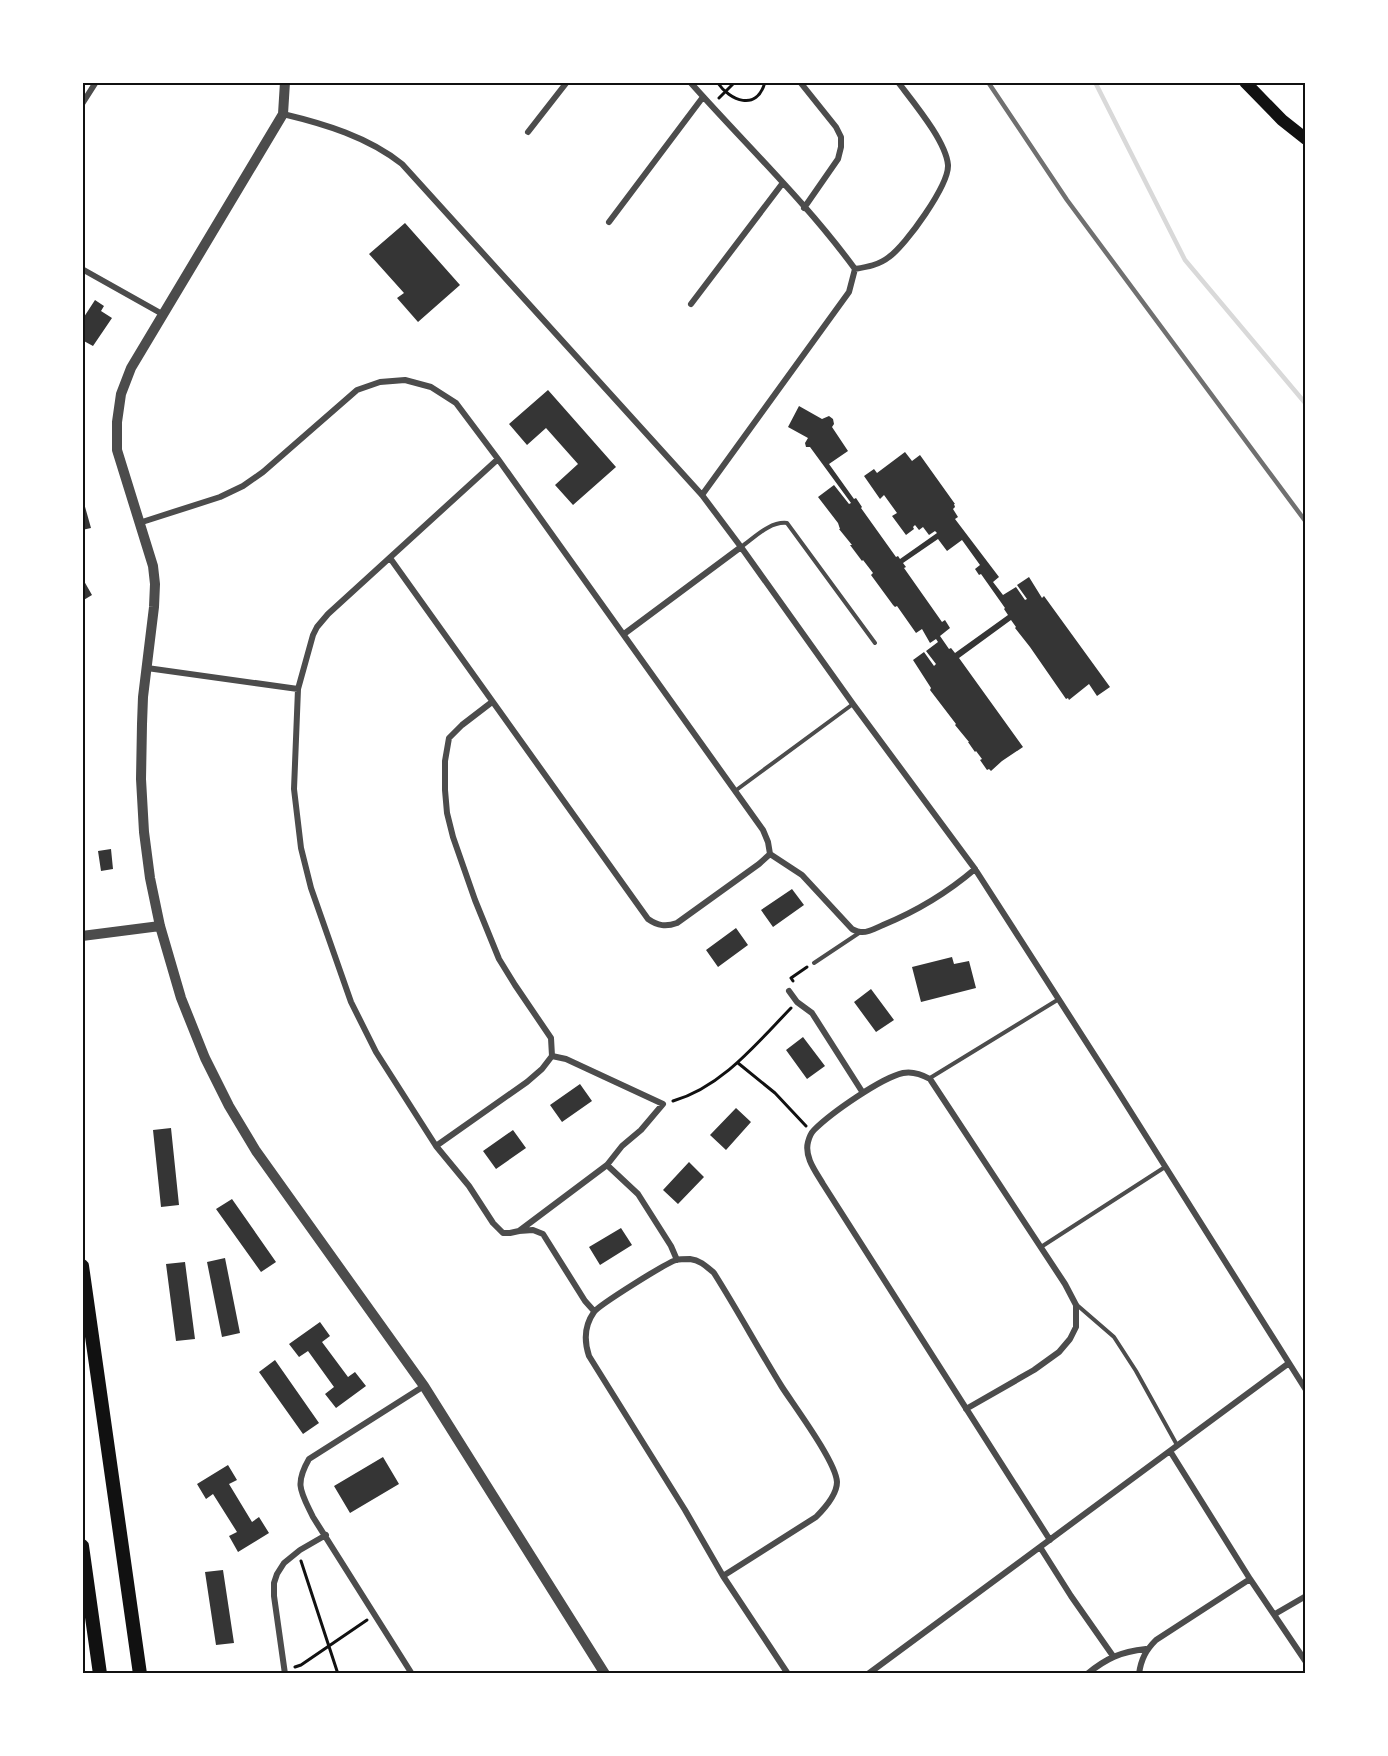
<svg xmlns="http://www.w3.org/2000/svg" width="1388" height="1756" font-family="'Fira Sans Condensed',sans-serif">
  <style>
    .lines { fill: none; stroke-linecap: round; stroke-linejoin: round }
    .stream { stroke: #d9d9d9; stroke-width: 4.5 }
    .building { fill: #353535; fill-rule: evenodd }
    .path { stroke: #111; stroke-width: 3 }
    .service { stroke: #4c4c4c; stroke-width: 4 }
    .minor { stroke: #4c4c4c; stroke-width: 6 }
    .tertiary { stroke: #4c4c4c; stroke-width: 10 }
    .secondary { stroke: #111; stroke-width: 12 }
    .primary { stroke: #111; stroke-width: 14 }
    .rail { stroke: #707070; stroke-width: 4.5 }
    .neatline { fill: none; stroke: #111; stroke-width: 2 }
  </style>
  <rect width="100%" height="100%" fill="#fff"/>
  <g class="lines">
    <!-- stream -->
    <path class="stream" d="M1095,82L1185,260L1306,404"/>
  </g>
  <!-- building -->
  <path class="building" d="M405,223L460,285L418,322L397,298L404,293L369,254Z
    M95,300L104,306L101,311L112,318L93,346L82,340V320Z
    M548,390L616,467L573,505L555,485L578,464L546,428L527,445L509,424Z
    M799,406L822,419L829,416L833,419L834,424L832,427L848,451L829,464L854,499L856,498L862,507L861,508L896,557L898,556L900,559L937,533L935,531L929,535L923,527L919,530L915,525L913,527L914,529L906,535L892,516L897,513L884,495L880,499L864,476L874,469L877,473L905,452L912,461L920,455L955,504H954L955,507L953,509L958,517L955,519L999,577L993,582L1003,595L1016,587L1025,600L1027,599L1017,585L1029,577L1042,598L1044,596L1110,687L1097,696L1089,684L1069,700L1068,698L1066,699L1030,647L1015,628L1016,627L1011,620L959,658L1023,747L1002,761L991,771L989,769L987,770L980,760L982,759L976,751L975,752L968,742H969L955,725L956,724L930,690L931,688L913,660L924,652L934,666L936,664L926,651L938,642L936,639L930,643L922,629L916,633L897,606L895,607L893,605L871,575L873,573L863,560L862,561L850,545H852L839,529H840L838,523L818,497L834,485L849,504L851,503L810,447H806L805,443L808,438L788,427ZM938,539L947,551L962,540L980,565L975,569L979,575L981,574L1005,608L1004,609L1008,615L955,653L951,648L949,649L940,636L950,628L945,620L942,622L904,568L906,567L903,563Z
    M82,496L91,528L82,530Z
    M82,581H84L92,595L82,601Z
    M111,849L113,869L101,871L98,851Z
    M792,889L804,905L773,927L761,910Z
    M736,928L748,945L718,967L706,950Z
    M952,957L954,964L969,961L976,988L921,1002L912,967Z
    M871,989L894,1020L876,1032L854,1002Z
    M803,1037L825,1066L807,1079L786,1050Z
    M580,1084L592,1101L562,1122L550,1105Z
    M736,1108L751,1122L726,1150L710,1135Z
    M171,1128L179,1205L161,1207L153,1130Z
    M513,1130L526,1148L496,1169L483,1151Z
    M689,1162L704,1177L678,1204L663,1190Z
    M232,1199L276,1262L261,1272L216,1209Z
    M621,1228L632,1245L600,1265L589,1247Z
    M225,1258L240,1333L222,1337L207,1262Z
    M185,1262L195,1339L176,1341L166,1264Z
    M320,1322L330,1336L322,1342L348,1377L355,1372L366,1386L336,1408L325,1394L334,1387L308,1351L299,1357L289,1344Z
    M275,1360L319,1423L303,1434L259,1372Z
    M383,1457L399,1484L350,1513L334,1486Z
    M228,1465L237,1480L229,1484L252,1522L259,1517L269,1533L238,1552L229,1536L237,1532L213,1494L206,1499L197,1484Z
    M223,1570L234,1643L216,1645L205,1572Z"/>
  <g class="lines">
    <!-- path -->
    <path class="path" d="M717,82C730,101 757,112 765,82
      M719,98L735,82
      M793,981L791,978L807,967
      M738,1063L775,1093L806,1126
      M673,1101C722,1087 757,1043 791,1008
      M301,1561L338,1674
      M295,1667L301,1665L367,1620"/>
    <!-- service -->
    <path class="service" d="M741,547C754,538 770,521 787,523L875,643
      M735,791L853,704
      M814,963L859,933
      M930,1078L1059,999
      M1041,1247L1165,1167
      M1077,1305L1114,1337L1136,1371L1177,1445"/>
    <!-- minor -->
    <path class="minor" d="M690,82C745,144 806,202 855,269L849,292L702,495
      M800,82L836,127L841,137V147L838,159L804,208
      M82,104L96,82
      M283,114C325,124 368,137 402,164L702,495L741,547L853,704L975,869L1117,1090L1306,1390
      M528,132L567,82
      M609,222L703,97
      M82,269L164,315
      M855,269C867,267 879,265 889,257C906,245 949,185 948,165C946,141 913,102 898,82
      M691,304L782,184
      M498,459L328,614L317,627L313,635L298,689L294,789L301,848L311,888L351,1002L376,1052L436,1146L469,1186L493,1223L503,1233H510L519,1231L533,1230L543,1234L585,1301L594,1311
      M139,523L220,497L243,486L263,472L357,390L380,382L405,380L431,387L456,403L498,459L763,830L768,842L770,854
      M390,558L648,919C658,926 666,927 677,923L759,864L770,854
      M624,634L741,547
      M147,668L298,689
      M770,854L802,875L852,929C856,931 857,932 861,932C868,933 876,928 883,925C917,911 947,893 975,869
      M789,991L797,1002L812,1013L863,1093
      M436,1146L527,1082L542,1069L552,1056L551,1038L515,985L499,959L475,900L453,837L447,813L445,790V761L449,738L462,725L492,702
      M607,1165L638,1194L671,1246L677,1260
      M519,1231L607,1165L622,1146L641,1130L663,1104L566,1059L552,1056
      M966,1409L1034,1370L1059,1352L1070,1339L1076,1327V1305L1065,1284L930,1079C921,1074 913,1071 903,1073C881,1078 831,1113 814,1130C811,1133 809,1138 808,1142C804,1157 816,1172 823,1184L1050,1540
      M1170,1451L1250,1579L1306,1662
      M1040,1547L1071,1596L1113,1656
      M723,1576L816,1517C825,1508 837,1495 837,1482C836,1462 795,1407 782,1387C759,1350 738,1311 714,1273C707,1267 700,1260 690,1259C687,1259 680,1259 676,1260C666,1263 599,1305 594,1312C584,1326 584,1341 589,1356L685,1510L723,1576L788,1674
      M1275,1614L1306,1596
      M285,1674L274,1596V1583L277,1574L284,1563L300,1550L326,1535
      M412,1674L313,1517C301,1492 294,1485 309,1459L424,1386
      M868,1674L1289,1363
      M1087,1674C1107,1658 1120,1652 1146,1649
      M1139,1674C1141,1659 1146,1650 1156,1640L1250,1579"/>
    <!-- tertiary -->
    <path class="tertiary" d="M285,82L283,114L131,368L121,394L117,422V450L153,566L155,584L154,607L143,697L142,724L141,779L144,832L150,878L160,926L181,998L205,1058L229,1106L256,1151L424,1386L605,1674
      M82,936L160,926"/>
    <!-- secondary -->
    <path class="secondary" d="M1245,82L1282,120L1306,139"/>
    <!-- primary -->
    <path class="primary" d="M82,1266L140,1674
      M82,1546L100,1674"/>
    <!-- rail -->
    <path class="rail" d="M988,82L1067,200L1306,522"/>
  </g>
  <!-- border -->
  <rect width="1388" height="1756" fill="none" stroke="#ffffff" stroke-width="168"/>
  <rect x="84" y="84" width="1220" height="1588" class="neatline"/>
</svg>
